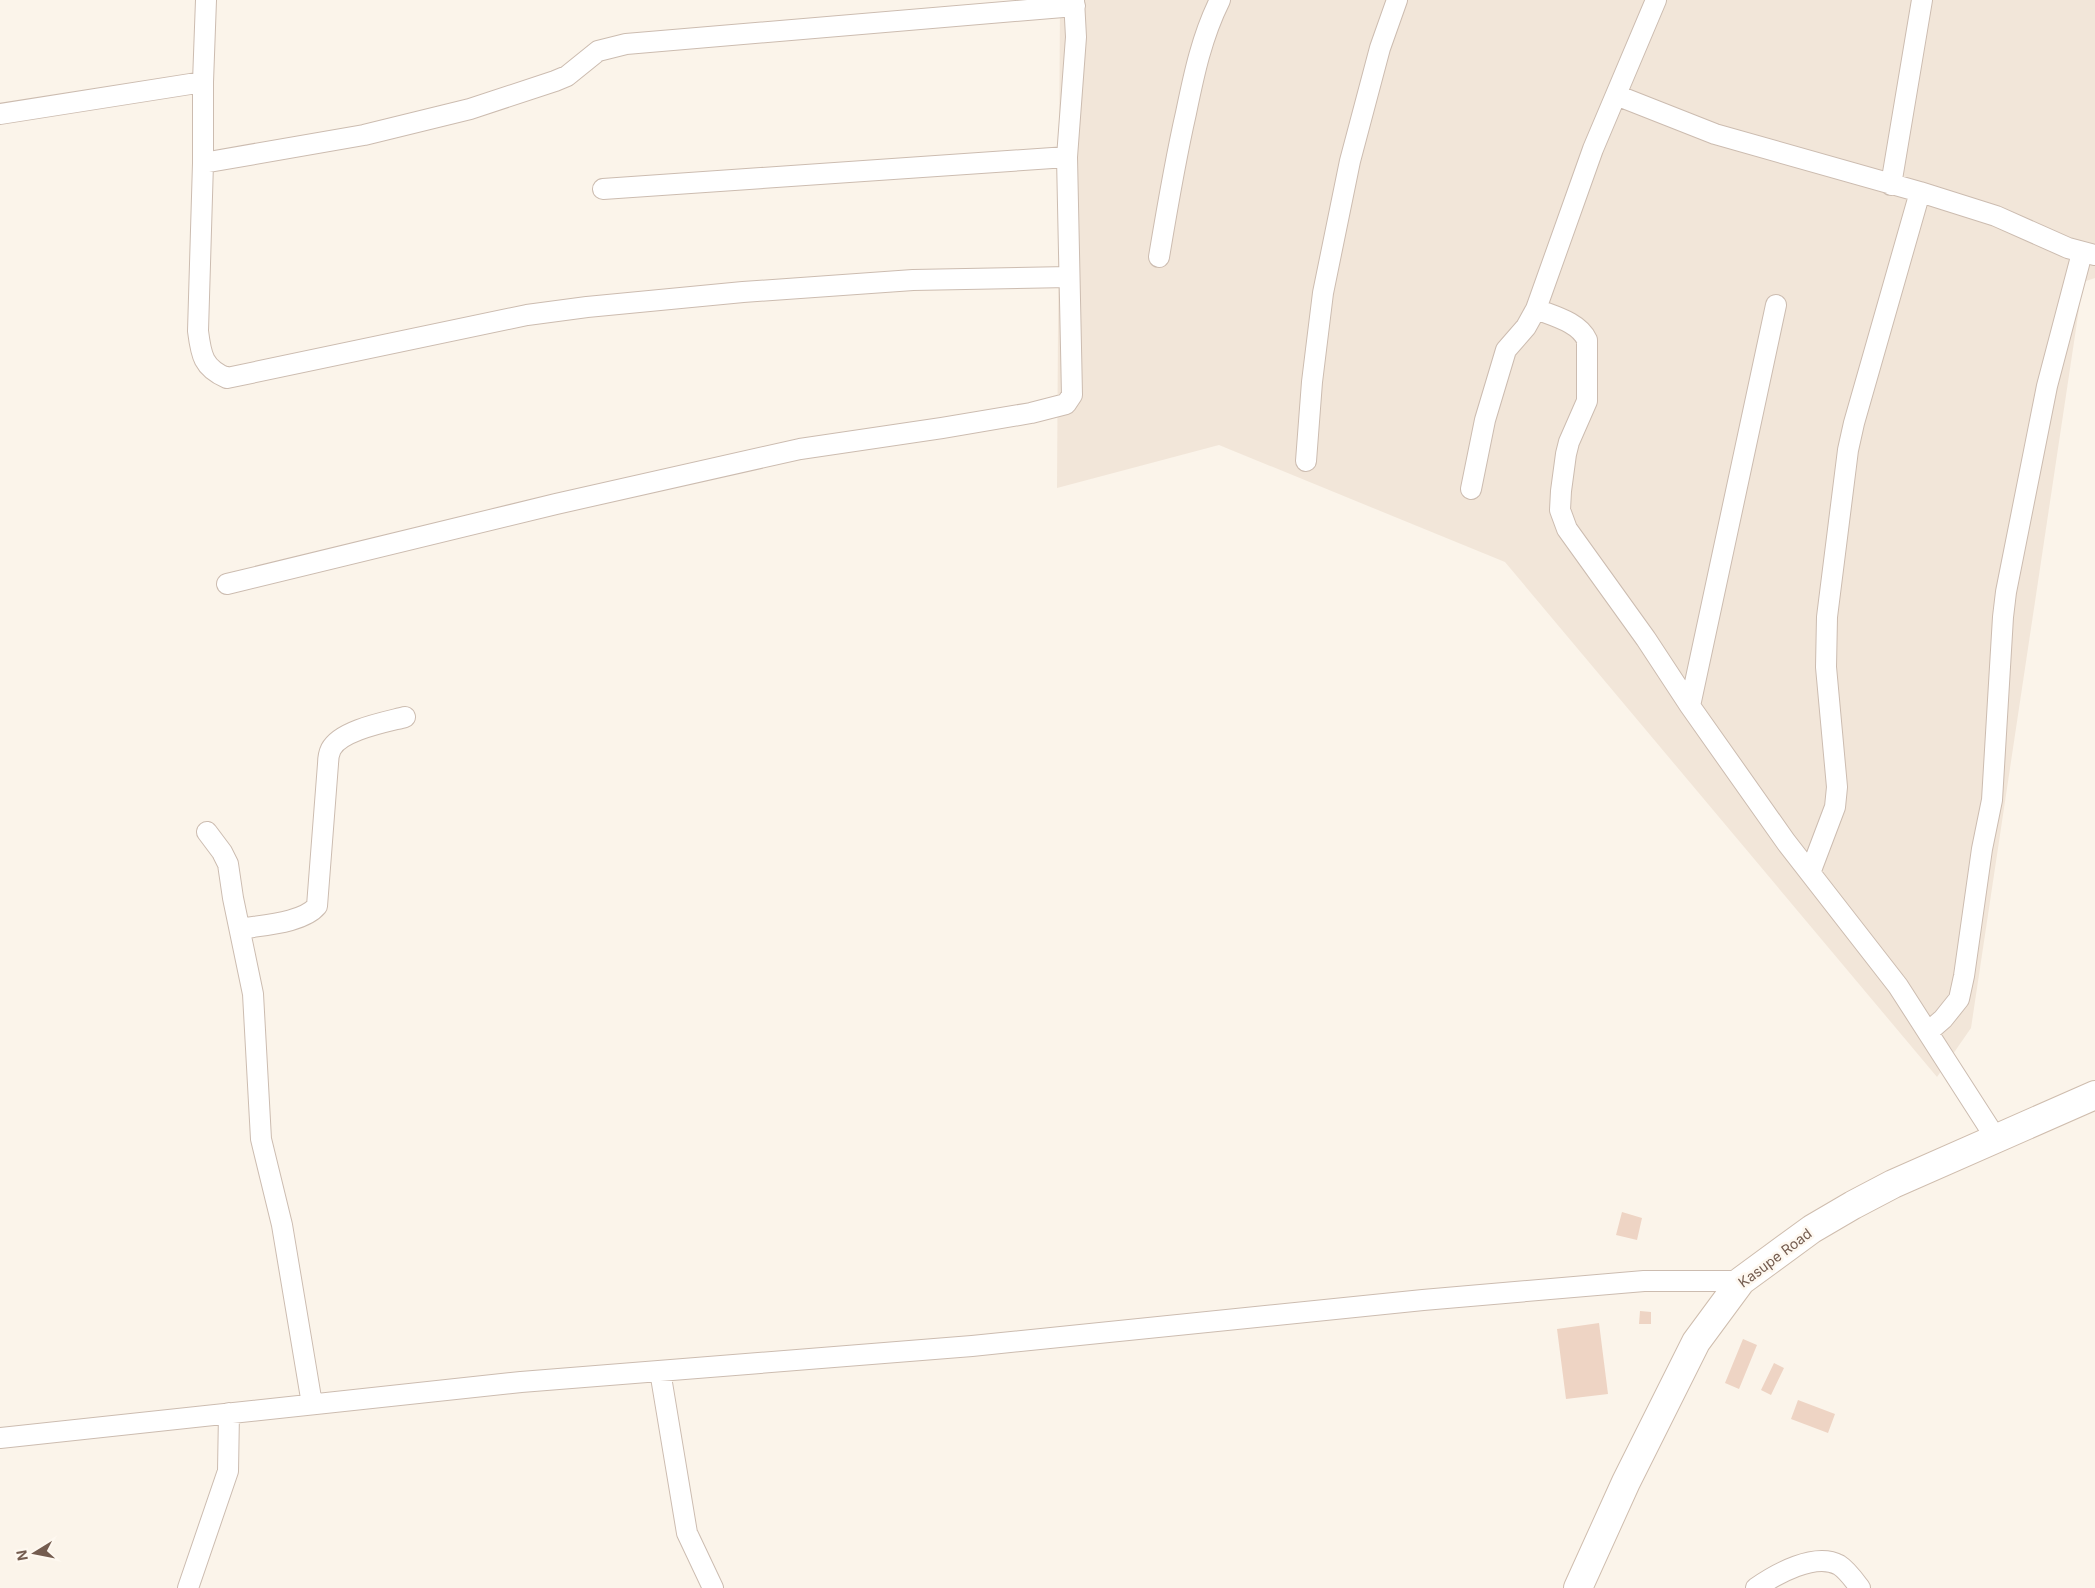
<svg xmlns="http://www.w3.org/2000/svg" width="2095" height="1588" font-family="Inter,sans-serif">
  <style>
    .residential { fill: #f2e6d9 }
    .building { fill: #eed4c4 }
    .lines { fill: none; stroke-linecap: round; stroke-linejoin: round }
    .street-casing { stroke: #ccbcb0; stroke-width: 22 }
    .secondary-casing { stroke: #cfbdae; stroke-width: 30 }
    .street { stroke: #fff; stroke-width: 20 }
    .secondary { stroke: #fff; stroke-width: 28 }
    .labels { text-anchor: middle; stroke-width: 5; stroke-linejoin: round; paint-order: stroke }
    .street-label { font-size: 14px; fill: #745c4f; stroke: #fef8f0 }
  </style>
  <rect width="100%" height="100%" fill="#fbf4ea"/>
  <!-- residential -->
  <path class="residential" d="M1060,0H2095V278L2083,282L1971,1028L1937,1077L1505,562L1219,445L1057,488Z"/>
  <!-- building -->
  <path class="building" d="M1622,1212L1642,1218L1637,1240L1616,1235Z
    M1640,1311L1651,1312V1324H1639Z
    M1599,1323L1608,1394L1566,1399L1557,1329Z
    M1743,1339L1757,1345L1739,1389L1725,1383Z
    M1774,1363L1784,1368L1771,1395L1761,1390Z
    M1798,1400L1835,1414L1828,1433L1791,1419Z"/>
  <g class="lines">
    <defs>
      <path id="street" d="M203,82V163L364,135L470,109L555,81L567,76L598,51L626,44L1075,6
        M1616,95L1715,134L1920,192L1996,216L2068,248L2095,255
        M0,114L203,82L206,0
        M203,163L198,331C201,355 203,368 227,378L527,315L587,307L743,292L913,280L1069,277
        M1891,185L1922,0
        M603,189L1067,157
        M1159,257C1167,209 1175,161 1186,113C1194,74 1202,36 1220,0
        M1536,309C1553,316 1579,322 1587,340V401L1569,442L1566,454L1561,491L1560,510L1567,529L1646,639L1690,706L1786,842L1898,986L1997,1140
        M1306,461L1312,382L1323,293L1350,161L1380,48L1397,0
        M1471,489L1485,420L1506,350L1526,327L1536,309L1593,149L1656,0
        M227,584L556,504L800,449L942,428L1031,413L1066,404L1072,395L1067,157L1076,37L1074,0
        M1690,706L1776,305
        M207,832L222,852L228,864L233,898L253,994L261,1139L282,1225L312,1404
        M1810,873L1835,807L1837,787L1826,667L1827,617L1848,450L1854,423L1920,192
        M240,929C262,925 303,923 317,906L328,764C328,759 329,753 331,749C341,730 386,722 405,717
        M1928,1032L1943,1019L1959,999L1964,976L1982,849L1992,800L2003,617L2006,592L2047,386L2082,253
        M660,1371L687,1533L713,1588
        M0,1438L521,1382L972,1346L1423,1300L1644,1281H1741
        M188,1588L228,1471L229,1413
        M1756,1588C1776,1574 1815,1552 1839,1565C1847,1570 1854,1580 1860,1588"/>
      <path id="secondary" d="M1578,1588L1626,1482L1696,1342L1741,1281L1812,1229L1853,1205L1893,1184L2095,1095"/>
    </defs>
    <!-- street casing -->
    <use href="#street" class="street-casing"/>
    <!-- secondary casing -->
    <use href="#secondary" class="secondary-casing"/>
    <!-- street -->
    <use href="#street" class="street"/>
    <!-- secondary -->
    <use href="#secondary" class="secondary"/>
  </g>
  <g class="labels">
    <!-- street labels -->
    <g class="street-label">
      <text transform="translate(1775 1258) rotate(-37)" y="5">Kasupe Road</text>
    </g>
  </g>
  <!-- north arrow -->
  <g transform="translate(35 1553) rotate(260)" stroke="#fef8f0" stroke-width="4" paint-order="stroke">
  <path d="M0-4L9 19L0 12L-9 19Z" fill="#745c4f"/>
  <text y="-8" font-size="14" font-weight="bold" text-anchor="middle" fill="#745c4f">N</text>
  </g>
</svg>
